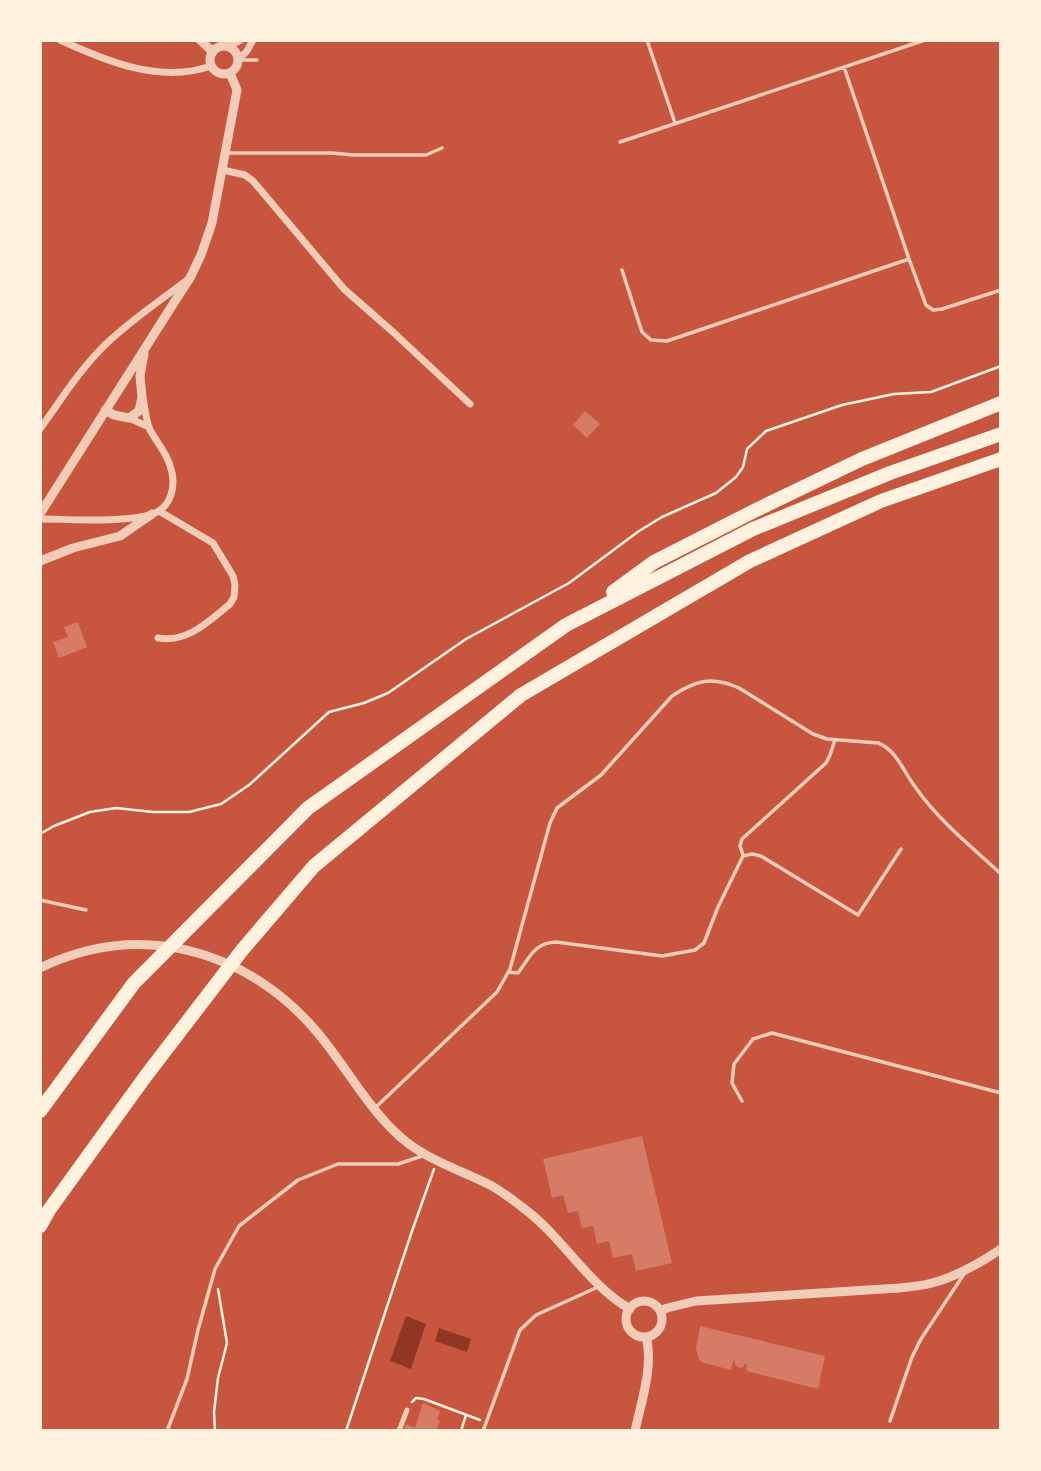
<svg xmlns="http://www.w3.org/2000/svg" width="1041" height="1471" font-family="'Varela Round',sans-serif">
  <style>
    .water { fill: #8f3625 }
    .building { fill: #d67c66 }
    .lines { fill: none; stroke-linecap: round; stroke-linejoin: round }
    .path { stroke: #fff3e0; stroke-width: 2.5 }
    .service { stroke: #f1ccb7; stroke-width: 3.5 }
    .pedestrian { stroke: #f1ccb7; stroke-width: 5 }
    .minor { stroke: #f1ccb7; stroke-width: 7 }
    .tertiary { stroke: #f1ccb7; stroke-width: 9 }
    .motorway { stroke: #fff3e0; stroke-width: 14 }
  </style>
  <rect width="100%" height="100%" fill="#c8553d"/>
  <!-- water -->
  <path class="water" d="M406,1316L426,1324L411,1369L390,1361Z
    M439,1328L471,1339L467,1352L435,1341Z"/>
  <!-- building -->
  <path class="building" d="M585,411L600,424L587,438L573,425Z
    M78,622L87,647L59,658L53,642L68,637L64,627Z
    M642,1136L672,1263L636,1271L632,1254L613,1258L609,1241L597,1244L593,1226L582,1228L578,1211L568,1213L563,1195L552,1198L543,1159Z
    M700,1326L825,1356L818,1389L746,1371L747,1364H745L742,1368L738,1367L735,1365V1361H733L731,1370L704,1363L699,1360L696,1349Z
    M423,1403L440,1411L437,1420L440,1421L436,1431H403L406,1424L415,1428Z"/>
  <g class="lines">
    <!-- path -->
    <path class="path" d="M40,834L54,826L90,812L116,808L153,812H189L221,804L249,785L329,712L364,703L388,693L466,639L569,583L639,531L662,517L716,493L736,477L743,467L747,449L766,431L842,405L894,394L931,392L1001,366
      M412,1402L416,1398L424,1399L480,1420
      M436,1430L438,1431
      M215,1431L214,1412L218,1378L227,1343L218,1289
      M346,1431L411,1234L434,1169
      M461,1431L466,1415"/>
    <!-- service -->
    <path class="service" d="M647,40L675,123
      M240,60H257
      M844,67L909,259L926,305L933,310L942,309L1001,290
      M620,142L925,40
      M228,153H332L353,155H426L442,148
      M622,270L642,332L651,340L667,341L909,259
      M743,855L740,846L742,839L826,763L830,755L835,740
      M40,900L86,910
      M508,972L518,973C530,957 534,943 556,942L662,956L695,950L704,943L718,907L743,856L752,854L761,856L858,915L901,849
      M742,1101L732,1083L734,1064L753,1039L772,1033L1001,1093
      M376,1107L497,992L510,969L550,823L557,808L601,775L672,696C696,680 712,676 739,688L813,734L827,739L878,743C897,750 904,773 916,788C939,821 972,847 1001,874
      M890,1421L912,1357L921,1339L964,1274
      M167,1431L187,1379L198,1330L215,1269L239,1226L298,1180L338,1164H398L422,1156
      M483,1431L520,1330L536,1315L598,1287"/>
    <!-- pedestrian -->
    <path class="pedestrian" d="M399,1431L407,1410"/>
    <!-- minor -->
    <path class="minor" d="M60,40C106,61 160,84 211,66
      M228,47L241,40
      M238,60L247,51L253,40
      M223,170L245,175L253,181L344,289L393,332L470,404
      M129,418L149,427
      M40,429C61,400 80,369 106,344C131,320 160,301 187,280
      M40,519C67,519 137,524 159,511C171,503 175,487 172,473C169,456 158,444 150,430C146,420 145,408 143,398
      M158,638C188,643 209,621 230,604L234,597L235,585L233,576L213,543L159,511"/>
    <!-- tertiary -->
    <path class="tertiary" d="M200,40L213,52
      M210 60a14 14 0 1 1 28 0a14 14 0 1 1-28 0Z
      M105,410L114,415L129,418L139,411L142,397L140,376L144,354
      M40,514L175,301L190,278L201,255L212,223L237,90L230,73
      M40,561L73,548L120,536L152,514
      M40,968C140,920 247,949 317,1032C344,1064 365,1103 395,1132C422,1159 459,1169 492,1186C502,1192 513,1200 522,1207C562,1236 587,1284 630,1309
      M626 1319a18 18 0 1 1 36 0a18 18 0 1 1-36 0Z
      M660,1311L667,1308L696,1301L899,1288C910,1287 921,1286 932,1283C956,1277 980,1263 1001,1249
      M635,1431C641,1403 654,1365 646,1337"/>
    <!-- motorway -->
    <path class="motorway" d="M613,592L654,562L756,510L862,459L1001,403
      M40,1111L134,983L308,808L566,625L753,529L890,473L1001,434
      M40,1226L49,1210L145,1077L243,949L314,866L521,695L750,561L881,501L1001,459"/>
  </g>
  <!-- border -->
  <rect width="1041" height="1471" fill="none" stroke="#fff3e0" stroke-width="84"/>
</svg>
